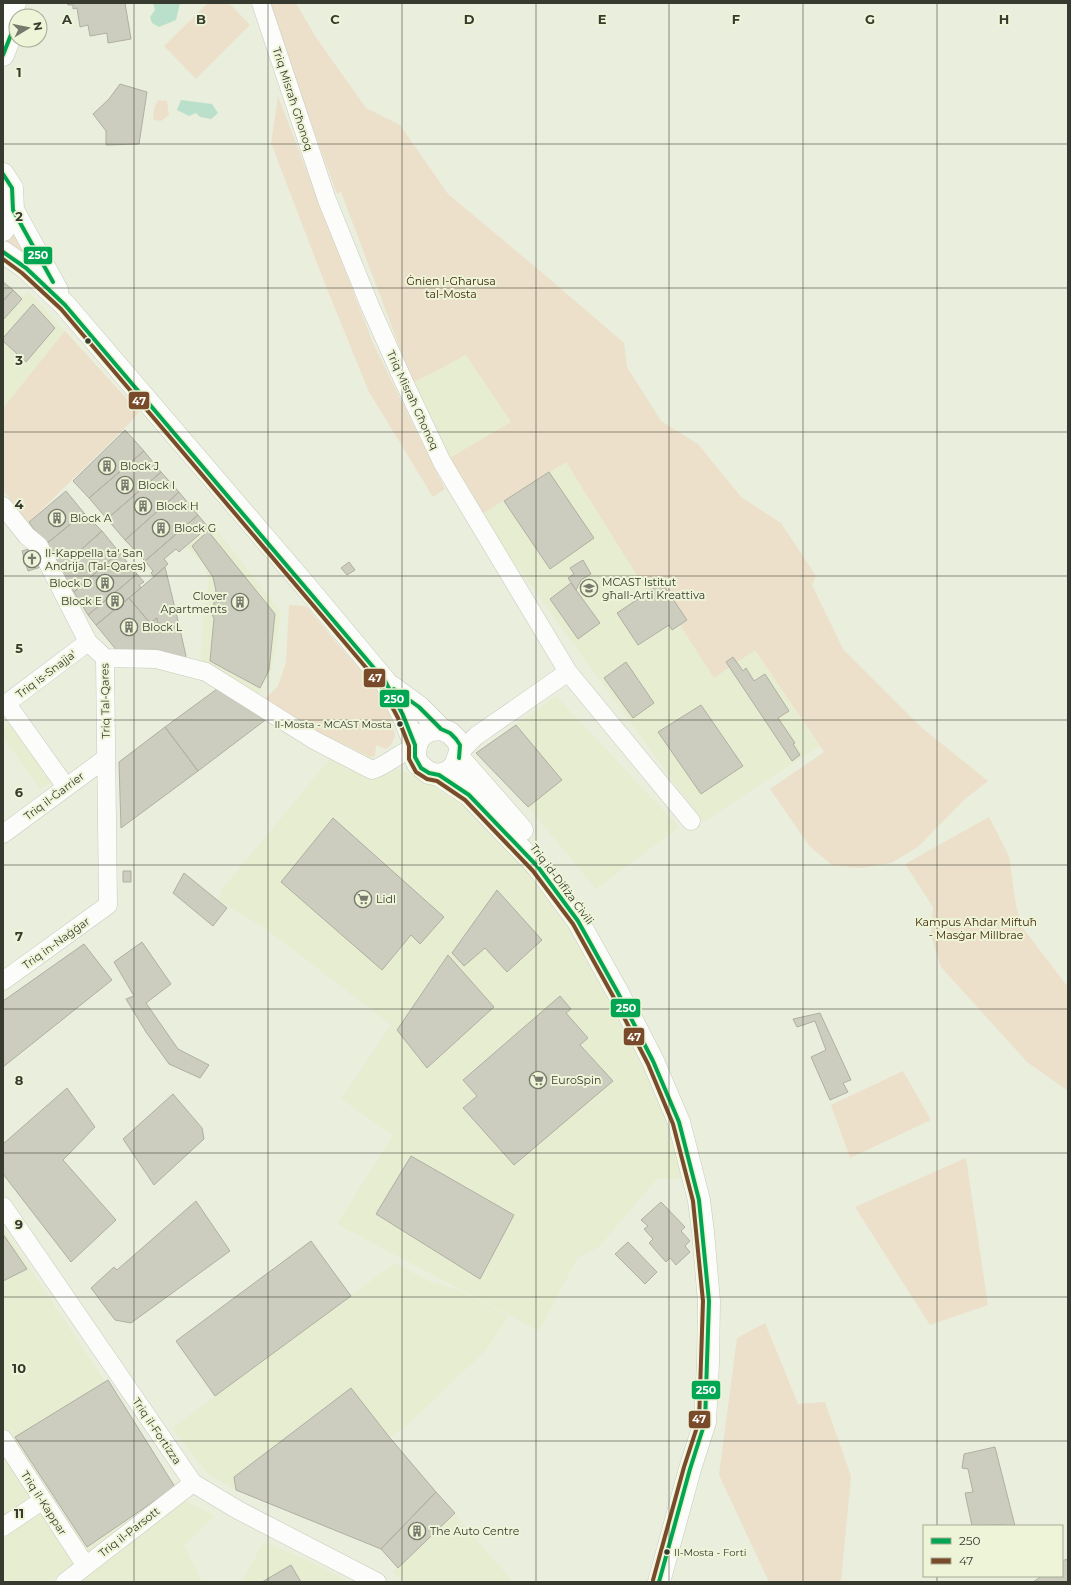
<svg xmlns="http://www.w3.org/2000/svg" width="1071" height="1585" font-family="Montserrat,sans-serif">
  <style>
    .built { fill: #e7edd1 }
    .green { fill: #ece0ca }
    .water { fill: #bae0cc }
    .building { fill: #ccccbf; stroke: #afafa2 }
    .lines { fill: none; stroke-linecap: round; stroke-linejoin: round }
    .minor-casing { stroke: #c6cabd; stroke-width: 19 }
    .major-casing { stroke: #c6cabd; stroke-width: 23 }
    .minor { stroke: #fcfcfa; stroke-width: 18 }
    .major { stroke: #fcfcfa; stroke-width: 22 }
    .bus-1-casing { stroke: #eef4d7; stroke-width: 7 }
    .bus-2-casing { stroke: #eef4d7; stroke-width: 7 }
    .bus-1 { stroke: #00a651; stroke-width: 4 }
    .bus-2 { stroke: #7a4b2a; stroke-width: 4 }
    .grid { fill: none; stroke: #373a2e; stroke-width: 1; stroke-opacity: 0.55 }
    .bus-dot { fill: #373a2e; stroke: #eef4d7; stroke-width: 1.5 }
    .labels { text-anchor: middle; stroke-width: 4; stroke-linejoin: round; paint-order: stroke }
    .bus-label { font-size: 10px; fill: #373a2e; stroke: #eef4d7; text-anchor: end }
    .street-label { font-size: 11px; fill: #373a2e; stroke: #eef4d7 }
    .park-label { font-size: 11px; fill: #40280b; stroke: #eef4d7 }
    .poi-label { font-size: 11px; fill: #373a2e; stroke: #eef4d7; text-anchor: start }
    .grid-label { font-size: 13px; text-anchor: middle; font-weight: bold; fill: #373a2e; stroke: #eef4d7; stroke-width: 4; stroke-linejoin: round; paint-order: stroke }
    .line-badge { stroke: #eef4d7; stroke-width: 1.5 }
    .badge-label { font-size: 11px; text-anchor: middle; font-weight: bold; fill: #fff }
  </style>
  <rect width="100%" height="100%" fill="#eaeedd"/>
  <!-- built -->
  <path class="built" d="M3,280L23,297L28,291L65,331L3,408Z
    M466,355L511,422L533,412L687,620L680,625L715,678L755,649L819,746L703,822L473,506L413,383Z
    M210,522L281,612L276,649L270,673L257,697L201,668L202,629L209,578L203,564L186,547Z
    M556,696L679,827L596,889L528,807L476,753Z
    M11,723L53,781L40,789L3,737V729Z
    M344,744L471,803L585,939L666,1107L688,1179H657L598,1248L578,1257L539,1331L337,1224L393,1135L341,1099L391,1025L265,928L217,900L221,895L219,893L329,760Z
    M3,1228L175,1487L49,1582H3Z
    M395,1263L428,1281L459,1290L508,1316L486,1350L406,1426L390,1438L513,1582H408L392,1573L398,1567L381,1549L236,1490L208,1474L172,1428Z
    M183,1500L215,1516L184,1545L202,1582H81Z
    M264,1542L314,1563L349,1582H243L244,1578Z"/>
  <!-- green -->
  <path class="green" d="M208,3H229L250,25L196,79L164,46Z
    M267,3H296L315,36L366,108L400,125L448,194L545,275L624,343L627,367L661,421L698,444L741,497L781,523L816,576L812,585L843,649L921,727L988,781L964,800L918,847L891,863L861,868L832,865L810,847L770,789L824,752L755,650L714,678L680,625L687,620L662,583L648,593L566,462L480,515L448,459L511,422L466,355L413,383L341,192L337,194Z
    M278,96L373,343L445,489L433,497L369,392L325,284L271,143Z
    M158,100L167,101L169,115L161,121L153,120L154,108Z
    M17,232L29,257L6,242Z
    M65,331L139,412L126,427L28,523L3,490V408Z
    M289,605L306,606L336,642L386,698L395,736L391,745L386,749L376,745L375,756L370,757L348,746L315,733L265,699L278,686L286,662Z
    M989,817L1009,856L1016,905L1022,927L1068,987V1091L1027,1062L941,967L931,935L933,907L905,864Z
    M903,1071L931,1120L850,1158L831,1105Z
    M966,1158L988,1305L930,1325L855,1207Z
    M765,1323L798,1404L825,1402L851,1476L841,1582H769L719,1475L737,1338Z"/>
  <!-- water -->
  <path class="water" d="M153,3H180L176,20L159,27L152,23L150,17L155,10Z
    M181,100L212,104L218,113L211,119L200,117L196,113L189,116L177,110Z"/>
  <!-- building -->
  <path class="building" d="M67,3H125L131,39L108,43L107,33L90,36L88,25L80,27L77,8L73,9V5H68Z
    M120,84L147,92L139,144L106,145V131L93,114L109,99Z
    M3,282L13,290L3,301Z
    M13,290L22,299L3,320V301Z
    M33,304L55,328L26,362L3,341V338Z
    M125,430L144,451L89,498L73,481Z
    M144,451L161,472L107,519L89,498Z
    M161,472L179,492L125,540L107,519Z
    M549,472L594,538L550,569L504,501Z
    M66,491L84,513L45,545L29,522Z
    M179,492L198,515L145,561L125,540Z
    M84,513L102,531L59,569L45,545Z
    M198,515L208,527L179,552L176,549L164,559L168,564L154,577L151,573L153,571L145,561Z
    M102,531L119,552L74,592L59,569Z
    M208,531L275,614L269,670L260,688L210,661L214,618L212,615L216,591L213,577L192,546Z
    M35,547L41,567L28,571L22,551Z
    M119,552L137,574L88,615L74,592Z
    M583,560L591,574L581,580L576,590L568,578L574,574L570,568Z
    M349,562L355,570L347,575L341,568Z
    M165,567L179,625L159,630L157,618L150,623L129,598Z
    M137,574L144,582L139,585L141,588L96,625L88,615Z
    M571,583L600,623L578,639L550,599Z
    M662,583L687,620L672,630L669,625L638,645L617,613Z
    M129,598L150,623L157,618L159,630L179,625L186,656L184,659L118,652L96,625Z
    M733,657L743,671L746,668L754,681L765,674L789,711L778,718L795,743L793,744L800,755L792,761L726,662Z
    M626,662L654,703L633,718L604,678Z
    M217,689L268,718L198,771L165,727Z
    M701,705L743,766L701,794L658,732Z
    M516,725L562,780L528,807L476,753Z
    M165,727L198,771L121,828L119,762Z
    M333,818L444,917L420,944L411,935L382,970L281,882Z
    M123,871H131V882H123Z
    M184,873L227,908L213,926L173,893Z
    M497,890L542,940L507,972L485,948L464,966L452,953Z
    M142,942L171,984L146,1003L178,1049L209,1065L200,1078L169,1064L146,1032L126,999L134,996L114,962Z
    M84,944L112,980L3,1067V1001Z
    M448,955L494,1007L427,1068L397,1030Z
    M560,996L571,1009L566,1013L588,1038L580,1045L613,1081L514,1165L463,1108L477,1096L463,1080Z
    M820,1013L851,1080L843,1083L848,1092L830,1100L811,1057L826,1050L815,1021L797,1027L793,1019Z
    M67,1088L95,1127L63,1160L116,1220L71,1262L3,1174V1144Z
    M173,1094L202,1128L204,1139L154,1185L123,1139Z
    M411,1156L514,1215L480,1279L376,1214Z
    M196,1201L230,1251L131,1323L115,1320L91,1288L114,1267L117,1270Z
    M661,1202L685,1227L681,1231L690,1241L685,1246L690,1252L676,1265L670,1258L666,1262L649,1243L653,1239L644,1229L648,1226L641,1220Z
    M3,1234L27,1269L3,1281Z
    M311,1241L351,1296L215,1396L176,1341Z
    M628,1242L657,1272L645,1284L615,1254Z
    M108,1380L175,1487L87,1547L15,1437Z
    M351,1388L390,1438L436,1492L381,1549L236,1490L234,1477Z
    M995,1447L1015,1526L1001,1525L972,1526L965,1493L973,1492L968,1469L962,1468L964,1454Z
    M436,1492L455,1513L398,1568L381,1549Z
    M1066,1559L1068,1562V1582H1033L1042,1576H1062V1562Z
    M291,1565L301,1582H262Z"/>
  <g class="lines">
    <defs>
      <path id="minor" d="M261,3L327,200L370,306L404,382L442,462L568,672L476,736L460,752
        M3,506L27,536L39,546L88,642L105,658L108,905L3,981
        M105,658L156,659L206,672L314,740L372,770C388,765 399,752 415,748
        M568,672L691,821
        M7,704L66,787
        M3,706L88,642
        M3,834L106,758
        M3,1206L193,1483L238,1510L377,1582
        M3,1439L86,1566
        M3,1527L43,1500
        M65,1582L193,1483"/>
      <path id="major" d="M3,33L15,3
        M3,55L16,22
        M3,174L12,188L13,210L3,230
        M13,210L57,290
        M3,252L26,268L65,305L309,590L385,681L403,715L415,745
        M392,687L419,707L441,729
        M459,758L522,830
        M439,775L448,772L455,766L460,752V745L456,739L450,733L441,729L431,730L423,734L417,742L415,751V757L418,764L429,773L439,775L469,795L538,867L578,921L618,993L653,1061L679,1122L699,1200L703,1232L709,1301L708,1363L705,1422L690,1469L659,1582"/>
    </defs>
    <!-- minor casing -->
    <use href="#minor" class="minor-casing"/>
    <!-- major casing -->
    <use href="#major" class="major-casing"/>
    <!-- minor -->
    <use href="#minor" class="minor"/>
    <!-- major -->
    <use href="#major" class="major"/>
    <defs>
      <path id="bus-1" d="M3,55L16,22
        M3,174L12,188L13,210L53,282
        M3,252L26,268L65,305L385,681L403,715L415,745V757L421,768L429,773L439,775L469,795L538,867L578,921L618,993L653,1061L679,1122L699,1200L709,1301L705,1422L690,1469L659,1582
        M394,689L419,707L441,729L450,733L456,739L460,745L459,758"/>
      <path id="bus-2" d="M3,259L22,273L61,309L380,684L398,718L409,746V759L416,772L427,779L437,781L465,800L533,871L573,924L613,996L648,1064L673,1124L693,1201L703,1301L699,1421L684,1467L653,1580"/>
    </defs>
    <!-- bus-1 casing -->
    <use href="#bus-1" class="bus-1-casing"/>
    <!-- bus-2 casing -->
    <use href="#bus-2" class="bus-2-casing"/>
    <!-- bus-1 -->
    <use href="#bus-1" class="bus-1"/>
    <!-- bus-2 -->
    <use href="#bus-2" class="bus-2"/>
  </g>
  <!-- grid -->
  <path class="grid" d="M134,3V1582M268,3V1582M402,3V1582M536,3V1582M669,3V1582M803,3V1582M937,3V1526M3,144H1068M3,288H1068M3,432H1068M3,576H1068M3,720H1068M3,865H1068M3,1009H1068M3,1153H1068M3,1297H1068M3,1441H1068M937,1576V1582"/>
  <!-- icons -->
  <defs>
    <symbol id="building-ring" viewBox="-11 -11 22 22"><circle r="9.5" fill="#eef4d7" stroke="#76796b" stroke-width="1.5"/><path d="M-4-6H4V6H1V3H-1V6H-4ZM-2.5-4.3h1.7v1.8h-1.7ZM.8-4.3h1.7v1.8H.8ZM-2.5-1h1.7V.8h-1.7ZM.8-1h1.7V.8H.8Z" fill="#76796b"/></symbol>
    <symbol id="church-ring" viewBox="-11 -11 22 22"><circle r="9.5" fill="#eef4d7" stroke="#76796b" stroke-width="1.5"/><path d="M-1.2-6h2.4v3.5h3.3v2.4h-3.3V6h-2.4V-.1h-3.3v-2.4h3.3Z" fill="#76796b"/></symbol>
    <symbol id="school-ring" viewBox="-11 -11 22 22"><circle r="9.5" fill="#eef4d7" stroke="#76796b" stroke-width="1.5"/><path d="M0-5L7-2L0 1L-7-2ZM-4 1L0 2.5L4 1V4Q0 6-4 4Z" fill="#76796b"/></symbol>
    <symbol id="supermarket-ring" viewBox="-11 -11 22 22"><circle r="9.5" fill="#eef4d7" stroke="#76796b" stroke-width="1.5"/><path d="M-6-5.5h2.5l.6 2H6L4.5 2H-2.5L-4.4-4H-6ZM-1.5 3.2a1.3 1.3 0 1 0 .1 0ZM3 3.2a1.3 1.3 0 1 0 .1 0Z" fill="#76796b"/></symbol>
  </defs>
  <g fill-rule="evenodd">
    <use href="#building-ring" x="97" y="456" width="20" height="20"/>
    <use href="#building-ring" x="115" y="475" width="20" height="20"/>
    <use href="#building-ring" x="133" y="496" width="20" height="20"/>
    <use href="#building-ring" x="47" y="508" width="20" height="20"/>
    <use href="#building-ring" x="151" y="518" width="20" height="20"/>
    <use href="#church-ring" x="22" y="549" width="20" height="20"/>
    <use href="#building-ring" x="95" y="573" width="20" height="20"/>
    <use href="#school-ring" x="579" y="578" width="20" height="20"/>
    <use href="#building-ring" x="105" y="591" width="20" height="20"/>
    <use href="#building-ring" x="230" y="592" width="20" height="20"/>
    <use href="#building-ring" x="119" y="617" width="20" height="20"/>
    <use href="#supermarket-ring" x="353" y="889" width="20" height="20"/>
    <use href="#supermarket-ring" x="528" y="1070" width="20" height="20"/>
    <use href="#building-ring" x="407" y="1521" width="20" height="20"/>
  </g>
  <!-- markers -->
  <g class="bus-dot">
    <circle cx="88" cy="341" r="3.5"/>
    <circle cx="400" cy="724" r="3.5"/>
    <circle cx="667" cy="1552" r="3.5"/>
  </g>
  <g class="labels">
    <!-- bus labels -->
    <g class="bus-label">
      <text x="392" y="728">Il-Mosta - MCAST Mosta</text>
      <text x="674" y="1556" text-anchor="start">Il-Mosta - Forti</text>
    </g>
    <!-- street labels -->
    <g class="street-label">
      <text transform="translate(293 99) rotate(72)" y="4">Triq Misraħ Għonoq</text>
      <text transform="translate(413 400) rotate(65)" y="4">Triq Misraħ Għonoq</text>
      <text transform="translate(46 674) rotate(-37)" y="4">Triq is-Snajja'</text>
      <text transform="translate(105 701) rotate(-91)" y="4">Triq Tal-Qares</text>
      <text transform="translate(54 796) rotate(-37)" y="4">Triq il-Ġarrier</text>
      <text transform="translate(562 884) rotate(53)" y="4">Triq id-Difiża Ċivili</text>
      <text transform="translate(56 943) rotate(-36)" y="4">Triq in-Naġġar</text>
      <text transform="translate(157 1431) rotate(56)" y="4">Triq il-Fortizza</text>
      <text transform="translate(44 1503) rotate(57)" y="4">Triq il-Kappar</text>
      <text transform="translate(129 1532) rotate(-38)" y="4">Triq il-Parsott</text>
    </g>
    <!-- park labels -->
    <g class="park-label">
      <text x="451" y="285">Ġnien l-Għarusa<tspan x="451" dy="13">tal-Mosta</tspan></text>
      <text x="976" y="926">Kampus Aħdar Miftuħ<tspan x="976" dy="13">- Masġar Millbrae</tspan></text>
    </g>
    <!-- poi labels -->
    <g class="poi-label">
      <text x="120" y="470">Block J</text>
      <text x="138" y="489">Block I</text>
      <text x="156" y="510">Block H</text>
      <text x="70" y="522">Block A</text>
      <text x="174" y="532">Block G</text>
      <text x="45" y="557">Il-Kappella ta' San<tspan x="45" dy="13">Andrija (Tal-Qares)</tspan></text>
      <text x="602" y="586">MCAST Istitut<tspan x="602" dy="13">għall-Arti Kreattiva</tspan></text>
      <text x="92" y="587" text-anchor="end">Block D</text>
      <text x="227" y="600" text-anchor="end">Clover<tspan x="227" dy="13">Apartments</tspan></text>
      <text x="102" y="605" text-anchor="end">Block E</text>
      <text x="142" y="631">Block L</text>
      <text x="376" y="903">Lidl</text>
      <text x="551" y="1084">EuroSpin</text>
      <text x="430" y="1535">The Auto Centre</text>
    </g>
  </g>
  <g class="grid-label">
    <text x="67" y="24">A</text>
    <text x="201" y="24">B</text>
    <text x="335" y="24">C</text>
    <text x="469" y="24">D</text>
    <text x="602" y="24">E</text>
    <text x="736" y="24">F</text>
    <text x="870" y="24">G</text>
    <text x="1004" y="24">H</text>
    <text x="19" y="77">1</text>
    <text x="19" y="221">2</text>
    <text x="19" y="365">3</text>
    <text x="19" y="509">4</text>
    <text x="19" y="653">5</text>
    <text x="19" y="797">6</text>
    <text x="19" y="941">7</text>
    <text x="19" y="1085">8</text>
    <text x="19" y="1229">9</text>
    <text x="19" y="1373">10</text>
    <text x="19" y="1518">11</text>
  </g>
  <g class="line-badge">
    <rect x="23" y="246" width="30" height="19" rx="4" fill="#00a651"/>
    <rect x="128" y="391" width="22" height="19" rx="4" fill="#7a4b2a"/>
    <rect x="363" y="668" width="23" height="20" rx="4" fill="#7a4b2a"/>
    <rect x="379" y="689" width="31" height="19" rx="4" fill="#00a651"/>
    <rect x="610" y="998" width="31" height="20" rx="4" fill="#00a651"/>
    <rect x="623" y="1027" width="22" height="19" rx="4" fill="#7a4b2a"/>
    <rect x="691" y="1380" width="30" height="20" rx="4" fill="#00a651"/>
    <rect x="688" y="1410" width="23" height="19" rx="4" fill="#7a4b2a"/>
  </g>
  <g class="badge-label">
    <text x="38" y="259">250</text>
    <text x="139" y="405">47</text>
    <text x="375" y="682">47</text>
    <text x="394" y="703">250</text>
    <text x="626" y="1012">250</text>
    <text x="634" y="1041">47</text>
    <text x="706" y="1394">250</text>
    <text x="699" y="1423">47</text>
  </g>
  <!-- border -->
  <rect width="1071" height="1585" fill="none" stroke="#373a2e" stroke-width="8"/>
  <!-- legend -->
  <rect x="923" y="1525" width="140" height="52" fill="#eef4d7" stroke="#a5aa93"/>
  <rect x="931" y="1538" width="20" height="6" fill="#00a651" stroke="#a5aa93"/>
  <text x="959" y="1545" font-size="12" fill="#373a2e">250</text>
  <rect x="931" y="1558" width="20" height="6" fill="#7a4b2a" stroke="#a5aa93"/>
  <text x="959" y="1565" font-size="12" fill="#373a2e">47</text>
  <!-- north arrow -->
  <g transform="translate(28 28) rotate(80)"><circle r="19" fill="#eef4d7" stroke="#a5aa93"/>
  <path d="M0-3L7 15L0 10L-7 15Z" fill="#76796b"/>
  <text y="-6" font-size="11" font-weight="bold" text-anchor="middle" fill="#373a2e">N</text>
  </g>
</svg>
